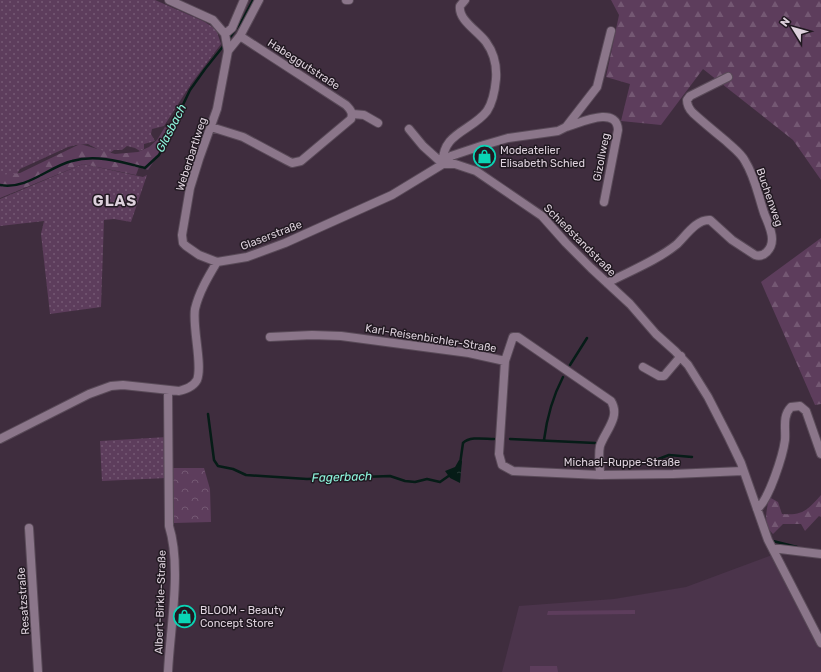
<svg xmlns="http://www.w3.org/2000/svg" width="821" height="672" font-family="Rubik,sans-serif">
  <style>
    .built { fill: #4b344b }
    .grass { fill: url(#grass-dots) }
    .forest { fill: url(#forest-firs) }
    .park { fill: url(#park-crowns) }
    .pitch { fill: #5d3d5c }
    .water { fill: url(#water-ripples) }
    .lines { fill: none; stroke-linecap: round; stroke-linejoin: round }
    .stream { stroke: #061c17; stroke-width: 2.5 }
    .street-casing { stroke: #594a58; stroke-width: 10 }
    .street { stroke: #8b768a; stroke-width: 8 }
    .labels { text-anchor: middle; stroke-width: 3; stroke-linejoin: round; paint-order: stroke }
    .street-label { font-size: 11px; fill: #ddd1dc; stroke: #211921 }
    .poi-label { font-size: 11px; fill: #ddd1dc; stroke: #211921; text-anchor: start }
    .water-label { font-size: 12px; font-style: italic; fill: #8df6dd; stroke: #211921 }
    .district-label { font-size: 15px; font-weight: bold; letter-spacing: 1px; fill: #ddd1dc; stroke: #211921 }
  </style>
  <defs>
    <pattern id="grass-dots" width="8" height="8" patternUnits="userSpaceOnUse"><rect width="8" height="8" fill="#5d3d5c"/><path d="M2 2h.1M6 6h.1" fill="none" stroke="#745873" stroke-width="1.8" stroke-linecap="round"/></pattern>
    <pattern id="forest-firs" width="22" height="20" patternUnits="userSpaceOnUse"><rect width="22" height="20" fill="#5d3d5c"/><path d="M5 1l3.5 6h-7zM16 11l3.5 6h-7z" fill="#745873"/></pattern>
    <pattern id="park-crowns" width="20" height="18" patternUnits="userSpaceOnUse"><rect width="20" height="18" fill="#5d3d5c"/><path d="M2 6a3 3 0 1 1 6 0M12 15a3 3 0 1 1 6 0" fill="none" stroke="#745873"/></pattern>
    <pattern id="water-ripples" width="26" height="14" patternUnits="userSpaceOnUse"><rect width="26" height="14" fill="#061c17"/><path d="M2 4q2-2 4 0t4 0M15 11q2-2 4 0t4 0" fill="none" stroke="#2a3c38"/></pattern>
  </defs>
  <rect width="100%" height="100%" fill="#3f2d3e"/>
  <!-- built -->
  <path class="built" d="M772,555L821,647V672H502L519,606L614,599L686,587Z"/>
  <!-- grass -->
  <path class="grass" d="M0,0H155L203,21L216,29L221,44L191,84L164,126L152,129L151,134L155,141L144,144V149L140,151L135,148L127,146L122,150H114L110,153L99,150L88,144L76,145L68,147L20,169L15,177L0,178Z
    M83,164L143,177L147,175L131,222L114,219L104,220L101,307L50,314L41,234L44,221L0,226V199Z
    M167,437V478L102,481L100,441Z"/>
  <!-- forest -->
  <path class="forest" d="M611,0H821V180L793,140L703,69L661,125L621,121L630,84L606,77L619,15Z
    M165,127L173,133L148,170L139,167L136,175L83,164L0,198V175L20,173L80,144L115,154L138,152L149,147L157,140Z
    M821,238V404L815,405L761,282Z
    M821,495V517L819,516L805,531L801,524H783L773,534C762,524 767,510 769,497L778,502L782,514C802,516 808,510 821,495Z"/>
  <!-- park -->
  <path class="park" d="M173,468H204L210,489L211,522L174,523Z"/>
  <!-- pitch -->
  <path class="pitch" d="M635,610V614L547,615L548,611Z
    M530,666H557L558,672H530Z"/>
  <!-- water -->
  <path class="water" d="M459,460L462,461L460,483L450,478L445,471L455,467Z"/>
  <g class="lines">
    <!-- stream -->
    <path class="stream" d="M228,40L243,19L253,0
      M0,185C27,190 48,167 72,161C96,154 122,162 145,168L159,155L190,90L205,69L225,44
      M570,365L587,338
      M208,414L214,460L218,466L233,469L246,475L307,479L390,476L405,481L415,482L427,479L440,482L450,475
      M510,439L595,443
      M544,440C547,417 552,398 563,377
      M460,464L463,443C470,436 485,439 494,439
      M622,464L648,463L669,455L692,457
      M773,541L797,547"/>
    <defs>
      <path id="street" d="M169,0L213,20L225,34L228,51L217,109L199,159L190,188L182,235L183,243L186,246L199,255L217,262L247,257L285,243L392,195L443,164H455L476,171L542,216L566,243L591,268L630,304L656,334L675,351L688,365L708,397L729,438L741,463L768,540L821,643
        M346,0H349
        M225,34L232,28L244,0
        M228,51L240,36L259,0
        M353,114L364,115L378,123
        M211,127L243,137L288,161L292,163L301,161L351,119C353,113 351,110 346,105L240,36
        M566,127C580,123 617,105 618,130L604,202
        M409,129L423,146L443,164
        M443,164L451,156L484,145L508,138L558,131L566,127L597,87L611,31
        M443,164C441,133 472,131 487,111C493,102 495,90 496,79C497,65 494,53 486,42C478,31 458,20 460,6L465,0
        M607,283C630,271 656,261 676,245C685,237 696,219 710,220L732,240L755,255C764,258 772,249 772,239C772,230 767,221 764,213C758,195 755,177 745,161C741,153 732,147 726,141C715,132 704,123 693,113C689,109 687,106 687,100L690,96L728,77
        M270,337L312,335L341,336L469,353L505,361
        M643,367L659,376H664L681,356
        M0,439L89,394L111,386L123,385L179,391C186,389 193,387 197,380C203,366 192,327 195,309C199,292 208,277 217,262
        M600,475C600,465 598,455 600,446C605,431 621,417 611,401L518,337H513L505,361L499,454L502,465L513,471L600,475L673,474L743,471
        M757,509C769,500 783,455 785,440C786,429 782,416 791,407L800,406L806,411L821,454
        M29,528L38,672
        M774,549H780L821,554
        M168,672C170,629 182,567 169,526L168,390"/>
    </defs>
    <!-- street casing -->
    <use href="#street" class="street-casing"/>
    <!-- street -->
    <use href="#street" class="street"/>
  </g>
  <!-- icons -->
  <defs>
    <symbol id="shop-ring" viewBox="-11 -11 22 22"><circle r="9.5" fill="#211921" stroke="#0ad5b5" stroke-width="1.5"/><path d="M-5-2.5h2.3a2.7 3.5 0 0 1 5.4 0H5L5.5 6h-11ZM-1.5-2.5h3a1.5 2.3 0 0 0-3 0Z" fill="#0ad5b5"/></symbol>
  </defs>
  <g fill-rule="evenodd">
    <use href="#shop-ring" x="472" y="144" width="25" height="25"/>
    <use href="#shop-ring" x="172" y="604" width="25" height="25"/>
  </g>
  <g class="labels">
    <!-- street labels -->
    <g class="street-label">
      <text transform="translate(304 64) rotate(33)" y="4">Habeggutstraße</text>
      <text transform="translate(191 154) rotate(-72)" y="4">Weberbartlweg</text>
      <text transform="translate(601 157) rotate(-79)" y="4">Gizollweg</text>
      <text transform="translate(770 197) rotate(71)" y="4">Buchenweg</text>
      <text transform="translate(271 235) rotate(-21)" y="4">Glaserstraße</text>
      <text transform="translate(580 240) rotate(45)" y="4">Schießstandstraße</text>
      <text transform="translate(431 338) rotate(9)" y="4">Karl-Reisenbichler-Straße</text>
      <text x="622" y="466">Michael-Ruppe-Straße</text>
      <text transform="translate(23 601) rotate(-94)" y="4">Resatzstraße</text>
      <text transform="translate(160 602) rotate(-88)" y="4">Albert-Birkle-Straße</text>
    </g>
    <!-- poi labels -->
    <g class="poi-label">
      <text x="500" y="154">Modeatelier<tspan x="500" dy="13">Elisabeth Schied</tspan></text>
      <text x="200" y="614">BLOOM - Beauty<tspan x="200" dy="13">Concept Store</tspan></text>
    </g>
    <!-- water labels -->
    <g class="water-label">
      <text transform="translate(171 128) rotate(-63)" y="4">Glasbach</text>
      <text transform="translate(342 477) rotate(-2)" y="4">Fagerbach</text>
    </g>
    <!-- district labels -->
    <g class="district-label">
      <text x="115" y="206">GLAS</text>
    </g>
  </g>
  <!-- north arrow -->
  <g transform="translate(793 28) rotate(307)" stroke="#211921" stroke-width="3" paint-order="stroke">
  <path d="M0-3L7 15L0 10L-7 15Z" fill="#ddd1dc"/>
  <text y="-6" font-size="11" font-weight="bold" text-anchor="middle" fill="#ddd1dc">N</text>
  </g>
</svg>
